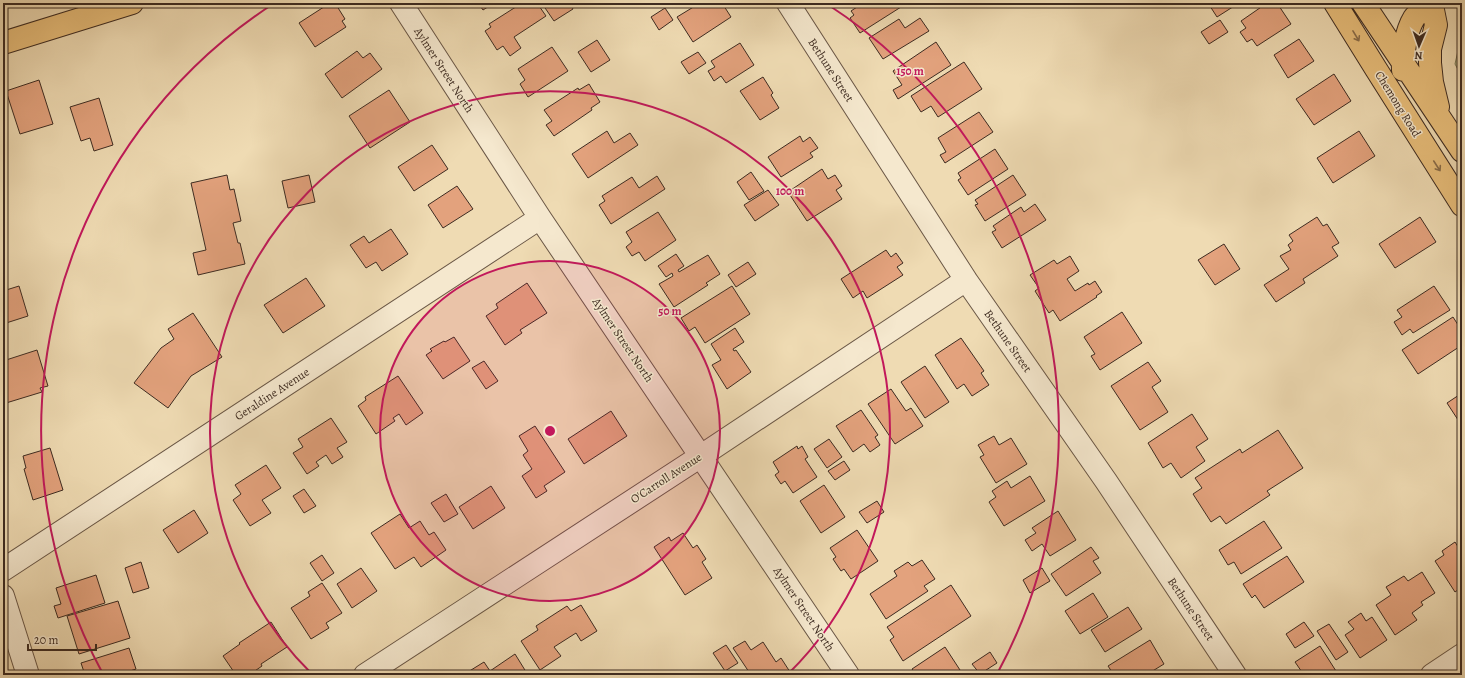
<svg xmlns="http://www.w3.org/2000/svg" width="1465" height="678" font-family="Alegreya,serif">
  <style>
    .green { fill: #b9c08c; stroke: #7b7656 }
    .building { fill: #e3a27d; stroke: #3d2b21 }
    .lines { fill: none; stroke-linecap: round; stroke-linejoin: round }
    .minor-casing { stroke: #6a5746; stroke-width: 24 }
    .major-casing { stroke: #3d2b21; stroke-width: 24 }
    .minor { stroke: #f5e8ce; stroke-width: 22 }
    .major { stroke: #e8be7a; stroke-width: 22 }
    .oneway { stroke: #8a6d49 }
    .ring { fill: none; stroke: #c2185b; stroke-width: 2 }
    .labels { text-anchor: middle; stroke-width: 3; stroke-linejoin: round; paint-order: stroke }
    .street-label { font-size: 12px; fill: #3d2b21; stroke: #f5e8ce }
    .centre { fill: #c2185b; stroke: #f5e8ce; stroke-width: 2 }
    .ring-label { font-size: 12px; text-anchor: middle; font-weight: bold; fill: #c2185b; stroke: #f5e8ce; stroke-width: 3; stroke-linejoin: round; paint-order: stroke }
  </style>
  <rect width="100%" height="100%" fill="#efdbb3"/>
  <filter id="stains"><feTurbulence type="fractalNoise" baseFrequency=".005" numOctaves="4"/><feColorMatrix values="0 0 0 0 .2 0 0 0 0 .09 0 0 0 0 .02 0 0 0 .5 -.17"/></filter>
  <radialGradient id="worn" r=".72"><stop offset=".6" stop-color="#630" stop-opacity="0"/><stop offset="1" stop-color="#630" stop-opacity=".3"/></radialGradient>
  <!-- green -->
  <path class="green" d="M1462,33V77L1455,64Z"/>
  <!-- building -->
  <path class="building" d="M330,3H335L345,19L342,21L346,27L315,47L299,23Z
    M478,3H494L483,10Z
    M522,3H537L546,16L514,37L521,48L510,56L503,46L497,50L485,31L491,27L489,24Z
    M546,3H570L573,9L554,21L543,5Z
    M700,3H722L731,17L693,42L677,17Z
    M863,3H898L901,7L860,33L850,18L854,15L851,11Z
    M1208,3H1239L1217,17Z
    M1267,3H1277L1291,24L1257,46L1252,39L1247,42L1240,32L1246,28L1241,21Z
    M665,8L673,20L659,30L651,17Z
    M920,18L929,31L883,59L869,38L899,19L905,28Z
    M1220,20L1228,32L1209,44L1201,32Z
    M1299,39L1314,61L1288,78L1274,55Z
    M597,40L610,60L591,72L578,52Z
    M936,42L951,65L898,99L893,90L902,85L893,71Z
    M740,43L754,65L726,83L721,76L714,81L708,71L715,67L711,61Z
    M552,47L568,71L528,97L520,84L525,80L518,69Z
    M357,51L363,58L370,53L382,69L342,98L325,74Z
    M698,52L706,63L689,74L681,62Z
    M964,62L982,89L938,117L931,106L921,112L911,96Z
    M1334,74L1351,101L1314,125L1296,99Z
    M763,77L773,93L771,95L779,108L760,120L740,91Z
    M39,80L53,124L20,134L6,91Z
    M589,84L600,102L591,108L592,110L554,136L546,125L552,121L544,110L578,88L579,90Z
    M389,90L410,122L370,148L349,116Z
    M99,98L113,145L94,151L90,138L81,141L70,107Z
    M979,112L993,132L945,163L940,155L946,152L938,138Z
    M607,131L614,143L630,133L638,145L588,178L572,154Z
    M1359,131L1375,156L1333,183L1317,158Z
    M800,136L803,142L810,137L818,148L810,153L813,157L781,177L768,157Z
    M432,145L448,169L414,191L398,167Z
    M995,149L1008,169L968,195L958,180L961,178L958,173Z
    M822,169L828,179L835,175L842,186L836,190L842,199L807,221L788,192Z
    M751,172L764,191L749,200L737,182Z
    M227,175L230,190L234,189L241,221L233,223L238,243H240L245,264L198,275L193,253L206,250L191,183Z
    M309,175L315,202L288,208L282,181Z
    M1013,175L1026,195L985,221L975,205L978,204L975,200Z
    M657,176L665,189L611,224L599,205L605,201L602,196L632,177L639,188Z
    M457,186L473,209L443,228L428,205Z
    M768,190L779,205L755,221L744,205Z
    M1035,204L1046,220L1002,248L992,232L996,230L993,226L1021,207L1024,212Z
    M658,212L676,240L645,261L639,252L632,256L626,247L632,242L626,232Z
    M1317,217L1323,226L1327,224L1339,243L1332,247L1338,256L1303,279L1305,283L1276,302L1264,285L1289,269L1280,256L1291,250L1288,245L1293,241L1289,235Z
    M1420,217L1436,242L1395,268L1379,244Z
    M391,229L408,254L382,271L376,262L366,268L350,245L364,236L369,243Z
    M1224,244L1240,269L1215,285L1198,260Z
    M886,250L891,257L896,253L903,263L897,267L903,275L867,298L863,291L853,298L841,279Z
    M676,254L684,266L678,270L679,272L708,255L720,274L706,283L708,285L674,307L659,284L673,276L672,273L666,277L658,266Z
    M1070,256L1079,271L1067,279L1075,291L1088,283L1089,285L1095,281L1102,292L1096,296L1097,297L1060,321L1053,310L1049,313L1035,291L1039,288L1030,275L1054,260L1057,264Z
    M748,262L756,274L736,287L728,275Z
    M306,278L325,306L283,333L264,305Z
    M527,283L547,313L520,330L522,333L505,345L486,316L498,308L496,304Z
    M19,286L28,316L3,324V291Z
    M732,286L750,314L705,343L695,327L689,331L681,318Z
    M1434,286L1450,310L1413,333L1410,329L1402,335L1394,322L1402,317L1397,310Z
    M1122,312L1142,343L1100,370L1091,356L1095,354L1084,337Z
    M193,313L222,357L191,376L168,408L134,383L161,348L174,339L168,329Z
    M1453,317L1462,331V345L1418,374L1402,350Z
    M735,328L744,342L733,349L734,351L736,350L751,372L727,389L712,365L721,360L711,344Z
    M454,337L470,361L443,379L426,355L432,351L430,349L444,341L445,342Z
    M961,338L984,371L981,373L989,385L972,396L964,384L957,389L935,355Z
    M37,350L48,386L40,388L42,392L6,403L3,392V361Z
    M484,361L498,381L486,389L472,368Z
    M1148,362L1161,381L1152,387L1168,412L1140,430L1111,386Z
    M925,366L949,402L925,418L901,382Z
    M398,376L423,413L406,425L399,414L393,418L395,421L376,434L358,406L366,400L365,397Z
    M891,389L906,411L911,408L923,426L895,444L868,404Z
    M1462,393V426L1447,403Z
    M861,410L878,435L875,437L880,445L870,452L864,444L853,452L836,426Z
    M611,411L627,436L584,464L568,439Z
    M1192,414L1208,439L1196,447L1205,461L1181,478L1171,463L1163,468L1148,443Z
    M331,418L347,442L337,448L343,457L332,464L326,455L316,462L319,466L307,474L293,453L303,447L298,439Z
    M535,426L565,472L544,486L547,491L536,498L522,476L532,469L523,455L528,451L519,436Z
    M1278,430L1303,468L1267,491L1270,495L1226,524L1220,516L1211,522L1193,494L1202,488L1195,478L1240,449L1242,453Z
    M994,436L999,445L1011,438L1027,464L996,483L980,457L984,455L978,445Z
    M829,439L842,457L827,468L814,449Z
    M797,446L798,449L802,446L808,457L805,459L817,477L793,493L785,481L781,484L775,475L779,472L773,462Z
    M50,448L63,490L33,500L24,469L26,468L23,456Z
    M844,461L850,470L835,480L828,471Z
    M266,465L281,488L262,500L271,513L250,526L233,500L241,494L235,485Z
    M1030,476L1045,501L1004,526L989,502L996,497L992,491L1007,481L1011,488Z
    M824,485L845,517L821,533L800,501Z
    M491,486L505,508L473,529L459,507Z
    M304,489L316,506L304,513L293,496Z
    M446,494L458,514L444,522L431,503Z
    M877,501L884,512L867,523L859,512Z
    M194,510L208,533L178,553L163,530Z
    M1058,511L1076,540L1050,556L1042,544L1032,551L1025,540L1036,533L1032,528Z
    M400,514L409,528L420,521L429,535L434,532L446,550L421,567L414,557L395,569L371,533Z
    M1264,521L1282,548L1241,574L1234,562L1228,565L1219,550Z
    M857,530L878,561L851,579L844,569L841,571L833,559L836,557L830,548Z
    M683,533L693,548L697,545L706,559L702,562L712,578L685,595L654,547L669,537L671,541Z
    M1455,542L1462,553V587L1455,592L1435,561L1444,555L1442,551Z
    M1091,547L1099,558L1093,561L1101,573L1066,596L1051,574Z
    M322,555L334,573L322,581L310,563Z
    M1287,556L1304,582L1264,608L1255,595L1252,598L1243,584Z
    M922,560L935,579L924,586L928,591L886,619L870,594L897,576L894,571L908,562L912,566Z
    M141,562L149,588L133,593L125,568Z
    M361,568L377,591L352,608L337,584Z
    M1042,568L1050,581L1030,593L1023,580Z
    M1422,572L1435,593L1421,602L1423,605L1412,613L1417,620L1395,635L1376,605L1391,595L1386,587L1404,576L1408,581Z
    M96,575L105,603L58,618L54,606L61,604L56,588Z
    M322,583L342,613L326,623L329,628L311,639L291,608L310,596L308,592Z
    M951,585L971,616L903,661L890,640L894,637L887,627Z
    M1093,593L1108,617L1080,634L1065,611Z
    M118,601L130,638L79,654L67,616Z
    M581,605L597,631L581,641L576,633L554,647L561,656L540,670L521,641L538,630L536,626L567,606L571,611Z
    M1128,607L1142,629L1105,652L1091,630Z
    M1361,613L1366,621L1372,617L1387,640L1360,658L1345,635L1354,629L1348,622Z
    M271,622L287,647L261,664L262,666L249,675H236L223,656L240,644L239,643Z
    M1304,622L1314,636L1295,648L1286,634Z
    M1329,624L1348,652L1336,660L1317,631Z
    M1150,640L1164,664L1146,675H1114L1108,666Z
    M745,641L751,650L763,642L776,662L781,658L792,675H751L733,648Z
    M726,645L738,663L725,671L713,653Z
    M1320,646L1336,671L1330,675H1304L1295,662Z
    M945,647L960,670L953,675H916L912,669Z
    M129,648L136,669L118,675H85L81,663Z
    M990,652L997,663L980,674L972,664Z
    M515,654L528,675H463L484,662L490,671Z"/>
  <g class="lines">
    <defs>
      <path id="minor" d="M401,3L540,218L848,675
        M788,3L966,280L1106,481L1235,675
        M3,570L540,218
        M3,596L28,675
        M365,675L701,456L966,280
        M1432,675L1462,655"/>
      <path id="major" d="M1335,3L1376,69L1462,205
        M1363,3L1462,151
        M1432,5L1436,25L1430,49V63L1432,82L1438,107
        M3,43L132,3
        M1403,70C1402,55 1406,31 1414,18C1417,13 1426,9 1432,5L1433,3"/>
    </defs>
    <!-- minor casing -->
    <use href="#minor" class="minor-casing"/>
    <!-- major casing -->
    <use href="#major" class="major-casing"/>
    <!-- minor -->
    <use href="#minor" class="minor"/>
    <!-- major -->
    <use href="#major" class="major"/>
  </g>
  <!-- one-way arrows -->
  <defs><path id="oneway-shaft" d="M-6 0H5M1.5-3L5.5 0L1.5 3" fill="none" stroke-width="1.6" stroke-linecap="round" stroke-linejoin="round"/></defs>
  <g class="oneway">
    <use href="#oneway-shaft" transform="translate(1356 36) rotate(59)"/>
    <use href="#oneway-shaft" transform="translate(1437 166) rotate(57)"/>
  </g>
  <!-- distance rings -->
  <circle cx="550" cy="431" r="170" fill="#c2185b" fill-opacity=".12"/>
  <g class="ring">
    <circle cx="550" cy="431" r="170"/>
    <path d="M312 674A340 340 0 1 1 788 674"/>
    <path d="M103 674A509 509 0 0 1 273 4M827 4A509 509 0 0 1 997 674"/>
  </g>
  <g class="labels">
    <!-- street labels -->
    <g class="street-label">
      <text transform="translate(444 70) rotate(57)" y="4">Aylmer Street North</text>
      <text transform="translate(831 70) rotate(57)" y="4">Bethune Street</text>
      <text transform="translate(1398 104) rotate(58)" y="4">Chemong Road</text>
      <text transform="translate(623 340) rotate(56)" y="4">Aylmer Street North</text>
      <text transform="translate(1008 341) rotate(55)" y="4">Bethune Street</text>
      <text transform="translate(272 394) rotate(-33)" y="4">Geraldine Avenue</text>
      <text transform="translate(666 478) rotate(-33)" y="4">O'Carroll Avenue</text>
      <text transform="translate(804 609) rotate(56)" y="4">Aylmer Street North</text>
      <text transform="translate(1191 609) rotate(56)" y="4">Bethune Street</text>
    </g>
  </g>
  <circle cx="550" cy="431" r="6" class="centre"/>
  <g class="ring-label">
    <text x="910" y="75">150 m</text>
    <text x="790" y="195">100 m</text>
    <text x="670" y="315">50 m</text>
  </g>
  <!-- margin -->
  <rect width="1465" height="678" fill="none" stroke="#efdbb3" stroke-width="16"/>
  <rect x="4" y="4" width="1457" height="670" fill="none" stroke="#3d2b21" stroke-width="2"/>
  <rect x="8" y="8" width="1449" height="662" fill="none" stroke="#3d2b21"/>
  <!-- north arrow -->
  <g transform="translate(1419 46) rotate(182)" stroke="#f5e8ce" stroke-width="3" paint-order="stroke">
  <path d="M0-3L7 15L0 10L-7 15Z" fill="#3d2b21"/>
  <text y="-6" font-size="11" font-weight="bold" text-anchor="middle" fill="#3d2b21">N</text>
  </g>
  <!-- scale -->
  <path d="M28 644v6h68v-6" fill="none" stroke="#3d2b21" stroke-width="2"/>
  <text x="34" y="644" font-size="12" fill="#3d2b21" stroke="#f5e8ce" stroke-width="3" paint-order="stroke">20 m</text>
  <rect width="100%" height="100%" filter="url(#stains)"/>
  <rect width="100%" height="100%" fill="url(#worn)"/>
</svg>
